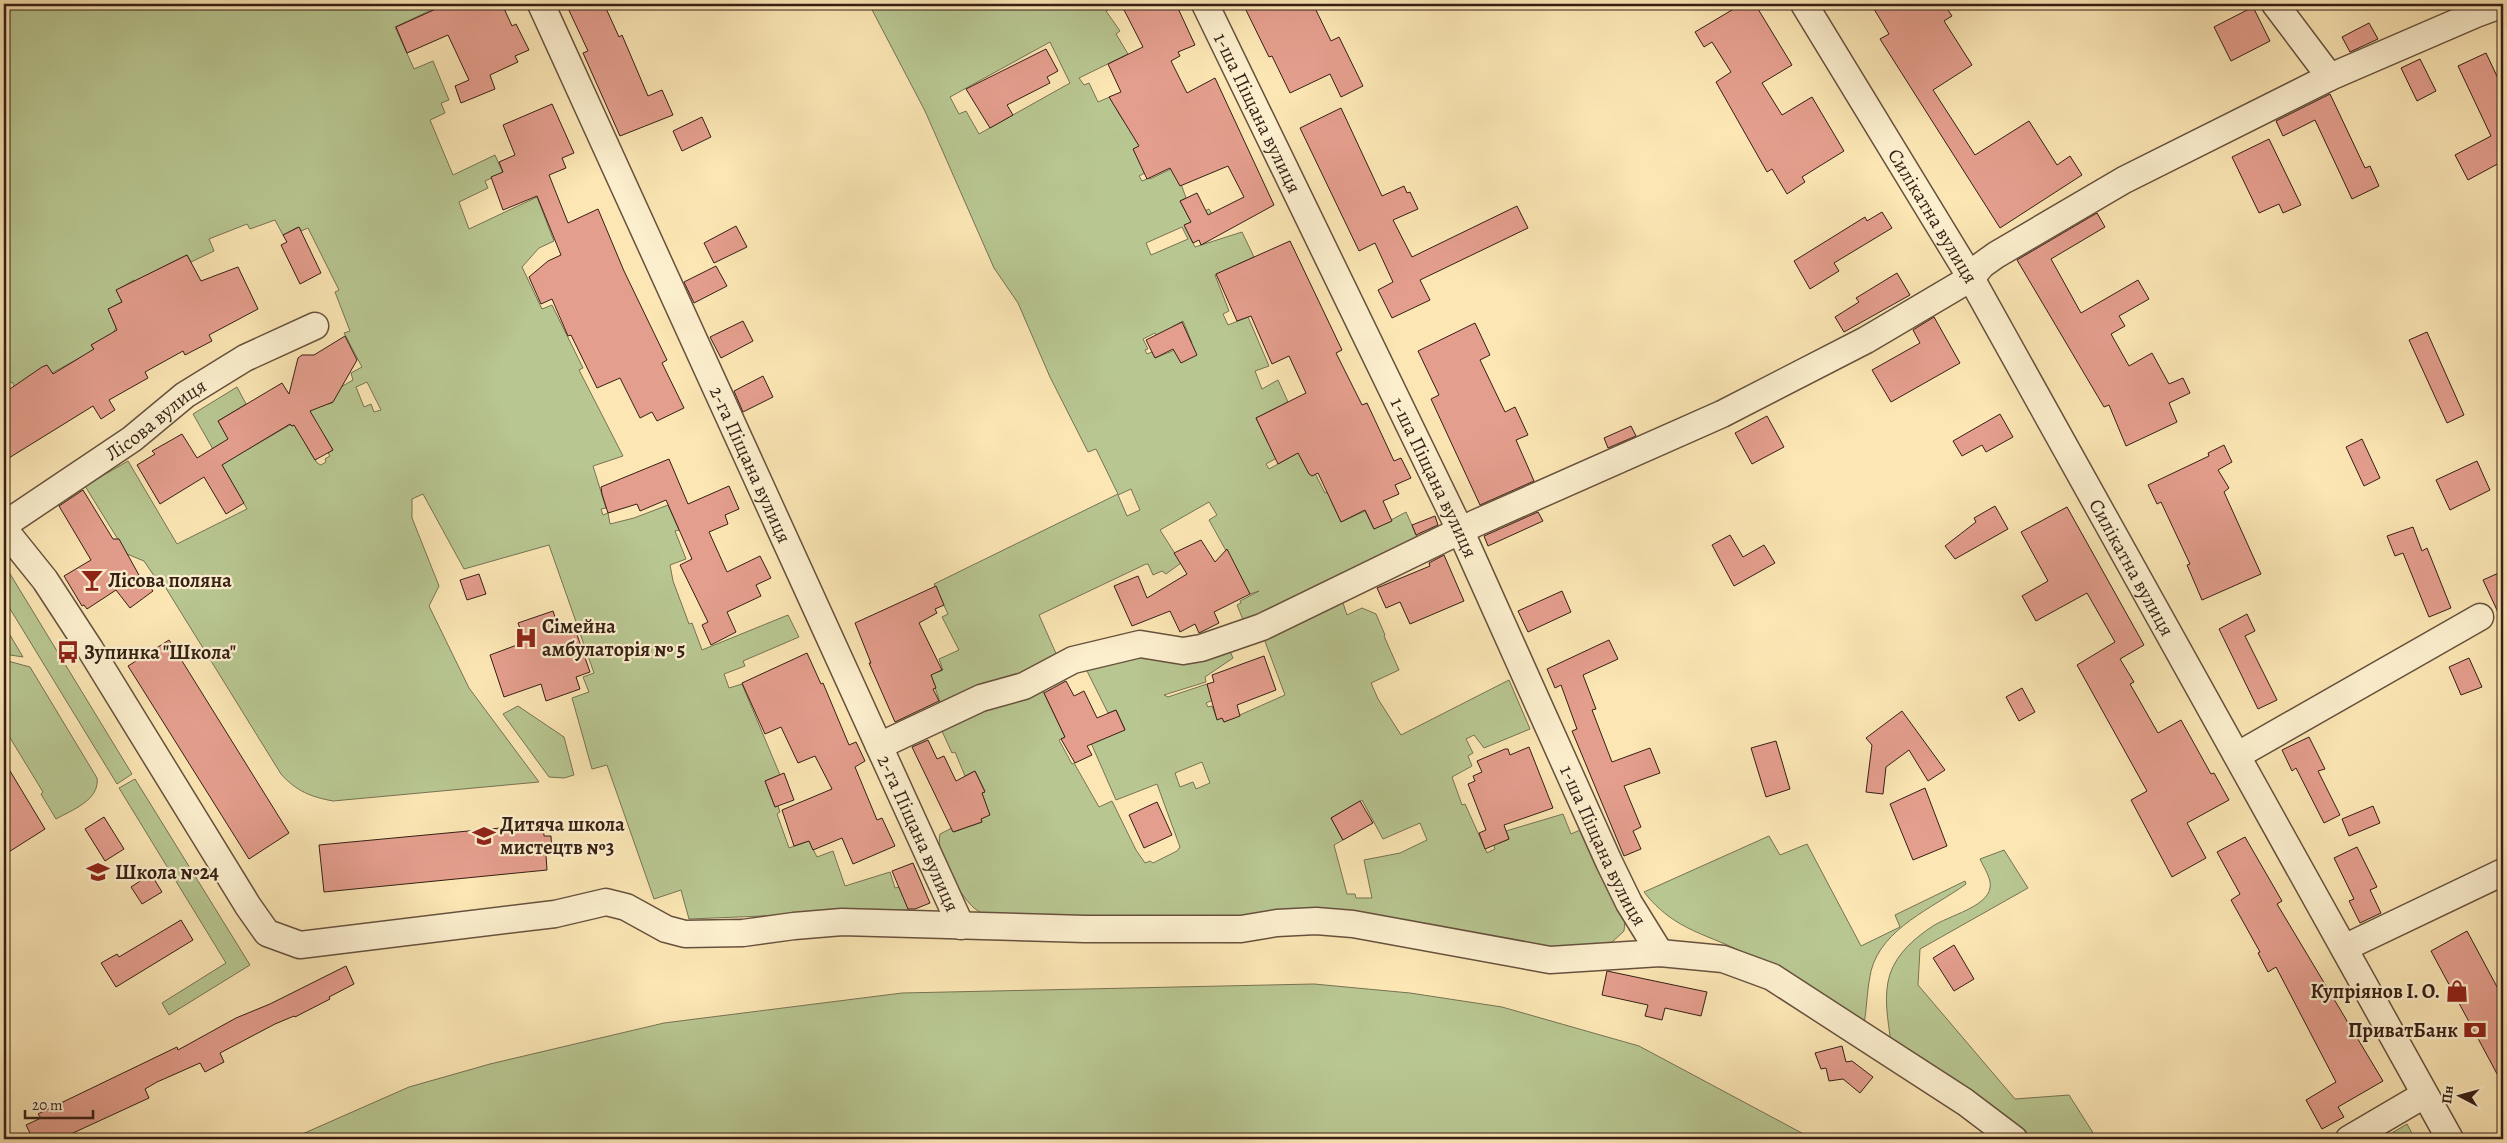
<svg xmlns="http://www.w3.org/2000/svg" width="2507" height="1143" font-family="Alegreya,serif">
  <style>
    .green { fill: #b8c691; stroke: #777253; fill-rule: evenodd }
    .building { fill: #e49e8d; stroke: #361f15 }
    .lines { fill: none; stroke-linecap: round; stroke-linejoin: round }
    .minor-casing { stroke: #67513d; stroke-width: 29 }
    .minor { stroke: #fcefce; stroke-width: 26 }
    .labels { text-anchor: middle; stroke-width: 4.5; stroke-linejoin: round; paint-order: stroke }
    .street-label { font-size: 20px; fill: #361f15; stroke: #fcefce }
    .poi-label { font-size: 20px; font-weight: bold; fill: #361f15; stroke: #fcefce; text-anchor: start }
  </style>
  <rect width="100%" height="100%" fill="#fbe6b4"/>
  <filter id="stains"><feTurbulence type="fractalNoise" baseFrequency=".004" numOctaves="4"/><feColorMatrix values="0 0 0 0 .2 0 0 0 0 .09 0 0 0 0 .02 0 0 0 .5 -.17"/></filter>
  <radialGradient id="worn" r=".72"><stop offset=".6" stop-color="#630" stop-opacity="0"/><stop offset="1" stop-color="#630" stop-opacity=".3"/></radialGradient>
  <!-- green -->
  <path class="green" d="M4,4H444L395,27L414,69L433,61L449,100L441,103L445,113L430,120L453,175L495,155L503,173L485,181L488,188L459,202L469,229L537,197L554,241L539,248L522,267L542,309L552,305L583,368L579,370L623,456L593,466L606,508L601,509L603,515L608,513L610,524L634,518L668,505L679,530L675,531L686,559L670,565L673,581L689,624L692,623L702,650L788,615L799,637L743,661L745,666L724,674L729,688L742,684L780,775L765,781L775,807L778,806L780,812L777,814L789,848L809,841L817,857L833,851L845,886L890,872L895,888L899,887L909,910L689,919L681,890L654,899L607,765L592,769L572,698L589,692L583,677L594,673L549,545L464,569L423,494L412,499V518L439,586L429,606L469,688L539,782L333,801C311,797 296,791 281,774L164,585L161,586L144,561L127,554L85,486L128,461L177,544L247,509L193,414L237,387L246,404L218,421L238,455L290,425L292,426L297,424L300,411L332,403L336,396L334,391L353,380L351,373L362,367L344,333L350,331L335,292L339,290L308,228L301,231L298,227L283,235L275,220L250,229L247,224L209,239L214,251L191,262L187,255L155,271L140,294L134,280L117,290L122,302L108,309L116,327L113,334L91,345L97,355L83,356L52,373L47,366L19,394L12,382L8,384L4,377ZM367,382L381,410L374,412L371,404L364,407L356,387ZM324,435L333,450L328,453L330,456L325,459L326,462L321,465L317,463L306,445Z
    M869,4H1112L1113,7L1106,11L1120,31L1116,34L1128,54L1079,78L1084,85L1089,83L1098,102L1112,96L1119,114L1139,140L1145,173L1139,176L1142,181L1147,179V173L1150,179L1173,168L1179,178L1186,198L1180,201L1189,218L1209,209L1212,214L1185,227L1195,247L1242,232L1254,257L1215,275L1229,311L1223,314L1228,325L1248,317L1269,366L1255,371L1262,389L1278,380L1288,402L1256,418L1267,441L1287,452L1266,464L1269,469L1303,450L1325,493L1338,487L1343,498L1332,503L1341,522L1365,511L1374,529L1406,512L1419,541L1244,622L1237,605L1241,603L1240,601L1259,591L1250,594L1209,520L1217,515L1209,502L1160,530L1181,563L1166,574L1162,571L1153,575L1148,564H1146L1039,615L1058,658L942,708L927,664L933,662L938,672L943,670L939,659L959,650L942,617L948,614L934,584L1118,494L1096,449L1088,452L1050,377L1018,303L994,268L925,111ZM1050,42L1070,83L979,134L966,111L959,114L950,97ZM1182,227L1188,239L1151,255L1146,243ZM1183,321L1192,343L1155,358L1152,352L1147,354L1145,350L1148,349L1143,339L1155,333L1160,342L1176,334L1172,327ZM1131,489L1140,510L1127,516L1118,495Z
    M4,564L132,774L117,784L4,599Z
    M1342,600L1347,615L1362,608L1376,614L1385,635L1384,636L1399,670L1371,683L1378,699L1401,735L1509,680L1530,729L1484,748L1474,735L1466,739L1473,753L1468,756L1472,766L1452,777L1462,805L1465,804L1487,853L1495,849L1492,840L1500,843L1509,839L1506,831L1563,814L1571,834L1580,830L1619,911H1626L1624,931L1611,943L1604,945L1543,948L1259,918L991,917C985,915 979,912 974,908C959,894 935,855 940,834L952,828L954,832L982,822L981,819L989,815L985,803L973,797L985,791L975,771L965,776L955,752L952,753L941,729L1040,685L1065,737L1059,740L1072,764L1074,763L1099,807L1112,801L1136,850L1145,863L1150,861L1153,863L1177,851L1180,847L1157,784L1116,800L1091,743L1125,729L1116,710L1108,713L1084,665L1129,654L1228,647L1233,658L1205,677L1206,682L1164,695L1168,697L1207,684L1213,700L1206,703L1208,707L1212,706L1217,719L1222,718L1224,722L1285,695L1263,636ZM1202,762L1210,783L1196,789L1193,782L1180,787L1175,773ZM1362,800L1383,839L1420,823L1427,840L1400,853L1364,860L1372,898H1356L1355,894H1347L1334,845L1343,840L1331,818Z
    M4,625L23,657L4,654Z
    M4,660L30,667L97,778C100,800 72,810 56,819L41,794L43,792L4,728Z
    M518,706L564,737L574,775L564,778L549,777L503,714Z
    M135,779L250,965L169,1015L162,1003L226,963L119,788Z
    M1769,836L1780,855L1807,844L1861,946L1900,927L1895,915L1965,881L1966,884C1933,908 1882,928 1871,971C1867,988 1867,1007 1864,1025C1827,1002 1789,977 1750,956C1710,934 1675,932 1644,892Z
    M2004,850L2028,888L1920,949L1918,985L2015,1099L2069,1095L2097,1139H2031L2005,1119L1891,1043C1888,1020 1883,996 1890,974C1897,953 1916,937 1933,926C1948,916 1987,907 1990,888C1992,879 1984,868 1980,859Z
    M1314,984L1410,993L1502,1007L1639,1046L1813,1139H291L409,1087L490,1064L664,1023L902,993Z
    M2407,1124L2415,1139H2382Z"/>
  <!-- building -->
  <path class="building" d="M447,4H502L512,26L516,24L529,50L515,56L518,62L490,75L495,89L461,103L455,86L469,80L448,35L407,53L396,27Z
    M566,4H604L619,37L622,35L648,96L662,90L673,115L620,136L583,53L588,51Z
    M1121,4H1176L1195,45L1178,52L1180,56L1171,61L1187,93L1215,78L1274,205L1201,245L1199,240L1193,243L1184,225L1191,222L1180,201L1197,193L1208,215L1244,197L1228,166L1180,186L1170,168L1147,179L1133,149L1139,146L1109,97L1121,92L1108,64L1143,47Z
    M1243,4H1313L1331,41L1339,37L1363,86L1341,97L1330,74L1290,93L1272,56L1269,57Z
    M1742,4H1755L1792,65L1762,83L1782,115L1812,97L1844,151L1802,177L1805,182L1787,194L1772,169L1767,172L1716,82L1731,72L1712,42L1704,47L1695,32Z
    M1871,4H1944L1952,16L1944,21L1972,65L1933,90L1975,155L2029,121L2057,165L2070,156L2082,175L2000,228L1880,39L1889,34Z
    M2253,7L2270,41L2231,61L2214,27Z
    M2369,23L2378,39L2350,52L2342,37Z
    M1046,49L1058,71L1047,77L1050,83L1007,105L1013,115L990,128L966,89Z
    M2486,53L2503,89V161L2468,180L2455,155L2491,136L2458,66Z
    M2420,59L2436,91L2417,101L2401,68Z
    M2330,94L2365,168L2370,166L2379,186L2352,199L2315,120L2283,136L2276,121Z
    M552,104L574,153L562,158L566,168L549,175L568,223L598,209L624,271L667,360L662,363L684,408L657,421L652,412L640,418L620,378L597,388L571,335L568,336L552,299L541,304L529,277L548,261L561,255L537,196L503,210L491,177L503,172L499,162L515,155L503,125Z
    M1341,108L1382,196L1404,186L1407,193L1410,192L1418,209L1393,220L1412,257L1517,206L1528,228L1420,280L1430,300L1392,318L1378,290L1393,282L1375,243L1359,251L1300,128Z
    M702,117L711,137L682,151L673,131Z
    M2269,139L2301,205L2283,213L2279,204L2259,213L2232,157Z
    M1882,212L1892,228L1834,263L1839,271L1810,289L1794,261L1865,217L1867,221Z
    M2097,213L2105,227L2051,259L2081,313L2138,280L2149,299L2119,316L2125,326L2111,334L2129,366L2152,353L2169,384L2183,378L2190,393L2169,403L2177,422L2126,446L2109,405L2104,407L2017,260Z
    M736,226L747,247L714,263L704,243Z
    M299,227L321,273L300,284L281,245L287,242L283,235Z
    M1290,241L1342,350L1336,353L1362,405L1367,403L1394,461L1401,458L1411,478L1395,485L1399,494L1383,501L1392,521L1374,529L1365,510L1341,522L1318,473L1312,476L1309,474L1298,453L1278,464L1256,418L1306,393L1289,356L1272,364L1251,316L1237,321L1216,274Z
    M187,255L201,281L238,267L258,309L209,335L212,341L185,355L183,351L145,372L148,378L109,400L115,410L101,419L93,406L4,461V393L42,367L47,365L53,374L94,349L91,345L117,330L108,309L122,302L116,290Z
    M716,266L727,286L694,303L684,282Z
    M1897,273L1910,295L1844,332L1835,317L1859,302L1856,298Z
    M1934,317L1960,363L1891,402L1872,370L1920,343L1913,330Z
    M743,321L753,341L721,358L710,337Z
    M1182,322L1197,355L1181,363L1173,349L1155,358L1146,340Z
    M1475,323L1490,355L1480,360L1505,412L1515,407L1528,435L1516,440L1534,481L1480,505L1431,399L1439,395L1418,351Z
    M2427,332L2464,415L2447,423L2409,340Z
    M345,336L357,360L333,402L310,411L333,450L315,460L294,425L292,426L290,424L222,465L244,503L226,514L204,477L160,504L137,465L155,454L152,451L182,434L197,458L228,439L218,421L282,383L289,394L298,358L302,355H314Z
    M763,376L773,397L743,412L734,391Z
    M2000,414L2013,437L1986,452L1982,445L1962,456L1953,441Z
    M1767,416L1784,447L1752,464L1735,433Z
    M1631,426L1636,436L1608,448L1604,438Z
    M2362,439L2380,478L2364,486L2346,447Z
    M2224,445L2232,462L2218,470L2229,488L2224,492L2261,574L2202,600L2187,565L2190,564L2161,502L2157,504L2148,485L2209,456L2208,453Z
    M669,459L688,504L729,486L739,509L725,515L728,524L709,532L727,572L760,556L771,578L756,585L761,596L727,612L736,632L711,645L702,625L708,622L680,565L692,559L666,500L640,511L637,504L608,513L602,494L601,487Z
    M2477,461L2490,490L2450,510L2436,480Z
    M83,490L113,539H119L140,577L142,575L153,591L130,608L116,590L87,609L84,605L82,606L64,576L91,560L59,506Z
    M1995,506L2008,529L1955,559L1945,546L1976,522L1974,518Z
    M2067,507L2144,645L2120,659L2134,682L2130,684L2158,733L2181,720L2211,774L2214,773L2229,800L2187,823L2206,858L2172,877L2131,800L2147,791L2077,665L2115,642L2087,593L2036,621L2022,596L2048,581L2021,532Z
    M1538,512L1543,521L1488,546L1484,536Z
    M1435,516L1438,525L1416,535L1412,525Z
    M2413,527L2422,551L2427,548L2451,608L2429,617L2403,553L2395,556L2387,536Z
    M1730,535L1743,557L1764,545L1775,563L1734,586L1712,545Z
    M1201,540L1215,562L1227,549L1250,594L1214,612L1219,623L1199,633L1195,624L1180,632L1170,611L1132,626L1114,586L1138,576L1147,598L1187,574L1174,553Z
    M1444,555L1464,601L1410,624L1400,602L1386,608L1377,588L1430,566L1429,563Z
    M2503,571V623L2483,580Z
    M479,574L486,594L467,600L460,580Z
    M936,586L944,605L935,609L937,613L919,623L942,670L931,675L936,688L933,689L939,701L895,722L869,663H871L855,623Z
    M1562,591L1571,612L1528,632L1518,611Z
    M553,611L560,631L574,626L590,672L576,677L580,689L546,701L541,684L504,697L490,655L525,642L518,623Z
    M2247,614L2255,631L2245,636L2277,700L2258,709L2219,629Z
    M169,640L289,833L249,859L128,666Z
    M1609,640L1618,659L1583,675L1596,709L1592,710L1612,762L1650,748L1660,773L1624,786L1641,827L1633,831L1641,849L1624,856L1572,731L1577,729L1561,685L1555,688L1547,669Z
    M807,653L821,684L823,683L849,745L856,742L865,761L855,767L877,820L882,818L895,846L853,864L842,838L813,850L809,841L794,846L782,810L832,789L815,756L798,763L781,727L765,734L742,683Z
    M1264,656L1276,690L1237,705L1240,716L1224,722L1222,718L1217,720L1207,684L1214,682L1212,675Z
    M2469,658L2482,687L2461,695L2449,667Z
    M1066,681L1074,696L1084,691L1097,718L1116,710L1125,730L1087,746L1092,755L1075,763L1061,739L1065,737L1044,693Z
    M2022,688L2035,712L2019,721L2006,697Z
    M1902,711L1945,770L1928,781L1909,750L1886,767L1883,794L1866,792L1872,745L1866,738Z
    M2309,737L2325,769L2318,771L2340,815L2324,823L2296,768L2292,771L2282,750Z
    M928,740L937,759L944,756L956,781L975,771L985,792L982,793L990,815L981,819L982,822L953,832L912,747Z
    M1776,741L1790,789L1766,797L1751,748Z
    M1529,747L1553,808L1504,825L1509,839L1485,849L1479,833L1486,830L1468,784L1475,781L1473,776L1482,772L1477,761L1505,749H1508L1510,755Z
    M4,761L45,829L4,855Z
    M784,773L794,800L775,807L765,781Z
    M1925,788L1947,846L1913,860L1890,804Z
    M1360,801L1373,823L1343,840L1331,818Z
    M1157,802L1172,835L1144,848L1129,815Z
    M2373,806L2380,823L2349,836L2342,819Z
    M104,817L124,849L105,861L85,829Z
    M543,824L544,836H551L552,854L546,855L547,870L324,892L319,845Z
    M2245,837L2282,901L2277,904L2383,1081L2338,1107L2344,1117L2322,1129L2306,1100L2336,1082L2276,967L2268,972L2258,953L2260,952L2231,900L2240,894L2217,852Z
    M2357,847L2377,887L2370,890L2381,913L2360,923L2349,901L2354,899L2334,858Z
    M913,863L930,903L915,909H908L892,871Z
    M151,874L162,892L142,904L131,887Z
    M181,920L193,940L116,987L101,963L117,954L119,957Z
    M2467,931L2503,998V1085L2431,951Z
    M1954,945L1974,979L1954,991L1933,958Z
    M346,966L354,984L329,997L330,999L295,1017L294,1016L275,1024L220,1053L224,1062L205,1072L200,1063L157,1082L145,1089L149,1098L60,1139H33L26,1125L41,1118L38,1114L177,1047L178,1050L236,1018L270,1004Z
    M1607,971L1707,992L1701,1016L1665,1008L1662,1020L1645,1016L1648,1005L1602,995Z
    M1842,1046L1846,1062L1852,1061L1873,1077L1860,1093L1843,1079L1829,1081L1826,1068L1821,1069L1815,1053Z"/>
  <g class="lines">
    <defs>
      <g id="minor">
        <path id="s1" d="M541,4L961,926"/>
        <path id="s2" d="M1205,4L1461,532L1609,862L1629,903L1660,953"/>
        <path id="s3" d="M1804,4L1971,278L2450,1139"/>
        <path d="M2275,4L2330,77"/>
        <path id="s4" d="M4,525L132,439L185,395L245,358L315,326"/>
        <path d="M4,529L45,580L90,649L248,906L267,933L300,945L555,914L606,902L626,907L666,929L685,934L743,933L794,926L842,922L1085,929H1241L1277,923L1316,921L1353,924L1550,960L1660,953L1723,959L1772,977L1965,1102L2014,1139"/>
        <path d="M879,746L981,698L1024,686L1073,660L1140,644L1183,651L1201,648L1262,627L1476,523L1722,414L1866,340L1971,278L1982,265L1996,255L2124,180L2330,77L2476,14L2503,4"/>
        <path d="M2238,755L2480,617"/>
        <path d="M2344,948L2503,872"/>
        <path d="M2349,1139L2424,1095"/>
      </g>
    </defs>
    <!-- minor casing -->
    <use href="#minor" class="minor-casing"/>
    <!-- minor -->
    <use href="#minor" class="minor"/>
  </g>
  <!-- icons -->
  <defs>
    <symbol id="bar-bare" viewBox="-9 -9 18 18"><path d="M-6-5H6L.8 .8V4.5H3.5V6h-7V4.5H-.8V.8Z" fill="#8f2418" stroke="#fcefce" stroke-width="2.5" paint-order="stroke"/></symbol>
    <symbol id="hospital-bare" viewBox="-9 -9 18 18"><path d="M-5-5h3v3.5h4V-5h3V5h-3V1.5h-4V5h-3Z" fill="#8f2418" stroke="#fcefce" stroke-width="2.5" paint-order="stroke"/></symbol>
    <symbol id="bus-bare" viewBox="-9 -9 18 18"><path d="M-5-6H5V4H4V6H2V4H-2V6H-4V4H-5ZM-3.5-4V0h7V-4ZM-3.5 1.2v1.5H-2V1.2ZM2 1.2v1.5H3.5V1.2Z" fill="#8f2418" stroke="#fcefce" stroke-width="2.5" paint-order="stroke"/></symbol>
    <symbol id="school-bare" viewBox="-9 -9 18 18"><path d="M0-5L7-2L0 1L-7-2ZM-4 1L0 2.5L4 1V4Q0 6-4 4Z" fill="#8f2418" stroke="#fcefce" stroke-width="2.5" paint-order="stroke"/></symbol>
    <symbol id="shop-bare" viewBox="-9 -9 18 18"><path d="M-5-2.5h2.3a2.7 3.5 0 0 1 5.4 0H5L5.5 6h-11ZM-1.5-2.5h3a1.5 2.3 0 0 0-3 0Z" fill="#8f2418" stroke="#fcefce" stroke-width="2.5" paint-order="stroke"/></symbol>
    <symbol id="bank-bare" viewBox="-9 -9 18 18"><path d="M-6-4H6V4H-6ZM0-2.3a2.3 2.3 0 1 0 0 4.6a2.3 2.3 0 1 0 0-4.6Z" fill="#8f2418" stroke="#fcefce" stroke-width="2.5" paint-order="stroke"/></symbol>
  </defs>
  <g fill-rule="evenodd">
    <use href="#bar-bare" x="76" y="564" width="32" height="32"/>
    <use href="#hospital-bare" x="510" y="622" width="32" height="32"/>
    <use href="#bus-bare" x="52" y="636" width="32" height="32"/>
    <use href="#school-bare" x="468" y="820" width="32" height="32"/>
    <use href="#school-bare" x="82" y="856" width="32" height="32"/>
    <use href="#shop-bare" x="2441" y="975" width="32" height="32"/>
    <use href="#bank-bare" x="2459" y="1014" width="32" height="32"/>
  </g>
  <g class="labels">
    <!-- street labels -->
    <g class="street-label">
      <text dy="7" stroke="none"><textPath href="#s2" startOffset="121">1-ша Піщана вулиця</textPath></text>
      <text dy="7" stroke="none"><textPath href="#s3" startOffset="248">Силікатна вулиця</textPath></text>
      <text dy="7" stroke="none"><textPath href="#s4" startOffset="185">Лісова вулиця</textPath></text>
      <text dy="7" stroke="none"><textPath href="#s1" startOffset="506">2-га Піщана вулиця</textPath></text>
      <text dy="7" stroke="none"><textPath href="#s2" startOffset="526">1-ша Піщана вулиця</textPath></text>
      <text dy="7" stroke="none"><textPath href="#s3" startOffset="652">Силікатна вулиця</textPath></text>
      <text dy="7" stroke="none"><textPath href="#s1" startOffset="911">2-га Піщана вулиця</textPath></text>
      <text dy="7" stroke="none"><textPath href="#s2" startOffset="931">1-ша Піщана вулиця</textPath></text>
    </g>
    <!-- poi labels -->
    <g class="poi-label">
      <text x="108" y="587">Лісова поляна</text>
      <text x="542" y="633">Сімейна<tspan x="542" dy="23">амбулаторія № 5</tspan></text>
      <text x="84" y="659">Зупинка "Школа"</text>
      <text x="500" y="831">Дитяча школа<tspan x="500" dy="23">мистецтв №3</tspan></text>
      <text x="115" y="879">Школа №24</text>
      <text x="2440" y="998" text-anchor="end">Купріянов І. О.</text>
      <text x="2458" y="1037" text-anchor="end">ПриватБанк</text>
    </g>
  </g>
  <!-- margin -->
  <rect width="2507" height="1143" fill="none" stroke="#fbe6b4" stroke-width="20"/>
  <rect x="5" y="5" width="2497" height="1133" fill="none" stroke="#361f15" stroke-width="2.5"/>
  <rect x="10" y="10" width="2487" height="1123" fill="none" stroke="#361f15"/>
  <!-- north arrow -->
  <g transform="translate(2460 1096) rotate(276)" stroke="#fcefce" stroke-width="4" paint-order="stroke">
  <path d="M0-4L9 19L0 12L-9 19Z" fill="#361f15"/>
  <text y="-8" font-size="14" font-weight="bold" text-anchor="middle" fill="#361f15">Пн</text>
  </g>
  <!-- scale -->
  <path d="M25 1110v8h68v-8" fill="none" stroke="#361f15" stroke-width="2.5"/>
  <text x="32" y="1110" font-size="15" fill="#361f15" stroke="#fcefce" stroke-width="4" paint-order="stroke">20 m</text>
  <rect width="100%" height="100%" filter="url(#stains)"/>
  <rect width="100%" height="100%" fill="url(#worn)"/>
</svg>
